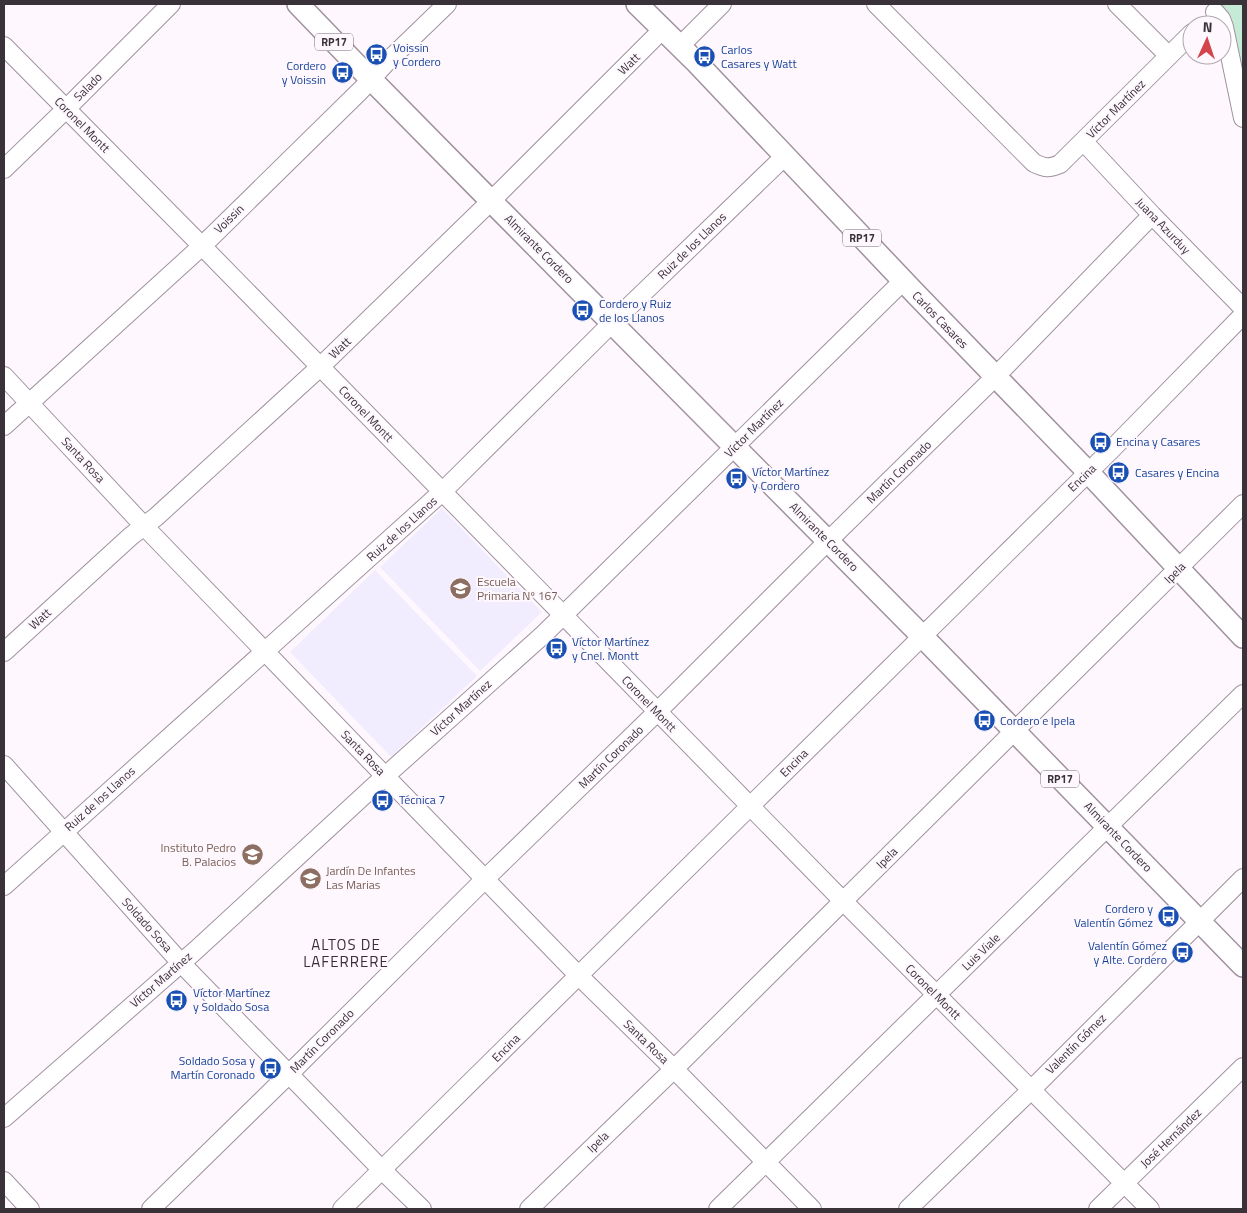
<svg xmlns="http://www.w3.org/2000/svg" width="1247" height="1213" font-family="'Titillium Web',sans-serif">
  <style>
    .education { fill: #f1edff }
    .green { fill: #c6ead8 }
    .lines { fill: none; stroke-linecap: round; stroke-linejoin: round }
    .minor-casing { stroke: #a0919f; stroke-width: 20 }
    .major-casing { stroke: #a0919f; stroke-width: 24 }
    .minor { stroke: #fff; stroke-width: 18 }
    .major { stroke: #fff; stroke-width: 21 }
    .labels { text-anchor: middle; stroke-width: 4; stroke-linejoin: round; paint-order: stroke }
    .shield { fill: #fef8fe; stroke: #746e74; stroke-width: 1 }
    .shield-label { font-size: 11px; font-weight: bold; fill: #393339 }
    .transit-label { font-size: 12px; fill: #164399; stroke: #fef8fe; text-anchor: start }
    .street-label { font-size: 12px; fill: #393339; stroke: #fef8fe }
    .education-label { font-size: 12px; fill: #785e54; stroke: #fef8fe; text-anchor: start }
    .quarter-label { font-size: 15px; letter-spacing: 1px; fill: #3a2e3a; stroke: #fef8fe }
  </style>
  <rect width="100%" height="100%" fill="#fef8fe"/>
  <!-- education -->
  <path class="education" d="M442,508L542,612L480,671L380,567Z
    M375,570L477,676L391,757L290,652Z"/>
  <!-- green -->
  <path class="green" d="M1222,4H1243V108L1215,12Z"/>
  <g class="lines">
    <defs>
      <path id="minor" d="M876,4L1034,163C1045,168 1048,169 1060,164L1192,33
        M1117,4L1169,56
        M1215,12L1221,19L1224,27L1243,118
        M4,46L202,246L843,901L1150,1209
        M680,46L722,4
        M1084,142L1152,215L1243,308
        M4,169L66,109L171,4
        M4,376L144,526L385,776L579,976L674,1069L812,1209
        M4,426L202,246L361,90L386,63L447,4
        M4,652L131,536L156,517L320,367L491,201L663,29
        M4,765L181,963L382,1170L422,1209
        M4,886L442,492L612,323L785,156
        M4,1118L196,950L373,787L544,634L903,281
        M4,1181L30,1209
        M151,1209L289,1074L485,879L657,712L828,541L995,377L1152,215
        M342,1209L1111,450L1243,315
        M529,1209L674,1069L1243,504
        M718,1209L1243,694
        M908,1209L1031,1090L1243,878
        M1098,1209L1243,1067"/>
      <path id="major" d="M298,4L353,61L491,201L922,636L1243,966
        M637,4L697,63L912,290L1088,472L1243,637"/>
    </defs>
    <!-- minor casing -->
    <use href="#minor" class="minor-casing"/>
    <!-- major casing -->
    <use href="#major" class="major-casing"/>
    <!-- minor -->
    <use href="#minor" class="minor"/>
    <!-- major -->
    <use href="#major" class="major"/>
  </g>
  <!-- icons -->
  <defs>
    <symbol id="bus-disc" viewBox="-11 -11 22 22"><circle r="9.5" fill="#1a4fb4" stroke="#fef8fe"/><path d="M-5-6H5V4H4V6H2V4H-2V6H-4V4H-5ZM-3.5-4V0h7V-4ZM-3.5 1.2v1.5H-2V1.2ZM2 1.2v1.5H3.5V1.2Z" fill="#fff"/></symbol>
    <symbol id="school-disc" viewBox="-11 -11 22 22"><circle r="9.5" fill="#8d6e63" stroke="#fef8fe"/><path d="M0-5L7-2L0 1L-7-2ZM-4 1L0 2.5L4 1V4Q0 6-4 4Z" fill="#fff"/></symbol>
  </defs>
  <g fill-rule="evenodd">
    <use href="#bus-disc" x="364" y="42" width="25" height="25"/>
    <use href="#bus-disc" x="692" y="44" width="25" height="25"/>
    <use href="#bus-disc" x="330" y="60" width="25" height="25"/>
    <use href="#bus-disc" x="570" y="298" width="25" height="25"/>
    <use href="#bus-disc" x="1088" y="430" width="25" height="25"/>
    <use href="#bus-disc" x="1106" y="460" width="25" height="25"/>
    <use href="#bus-disc" x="724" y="466" width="25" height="25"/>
    <use href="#school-disc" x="448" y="576" width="25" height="25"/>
    <use href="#bus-disc" x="544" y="636" width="25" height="25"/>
    <use href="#bus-disc" x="972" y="708" width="25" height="25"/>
    <use href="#bus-disc" x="370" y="788" width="25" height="25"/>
    <use href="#school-disc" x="240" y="842" width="25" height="25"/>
    <use href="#school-disc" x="298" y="866" width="25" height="25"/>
    <use href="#bus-disc" x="1156" y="904" width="25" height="25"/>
    <use href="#bus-disc" x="1170" y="940" width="25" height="25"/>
    <use href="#bus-disc" x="164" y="988" width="25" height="25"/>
    <use href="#bus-disc" x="258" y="1056" width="25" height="25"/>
  </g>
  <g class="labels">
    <!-- shield labels -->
    <g class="shield">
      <rect x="315" y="33.5" width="38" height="17" rx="4"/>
      <rect x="843" y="229.5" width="38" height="17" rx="4"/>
      <rect x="1041" y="770.5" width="38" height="17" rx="4"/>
    </g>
    <g class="shield-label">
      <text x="334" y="46">RP17</text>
      <text x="862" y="242">RP17</text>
      <text x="1060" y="783">RP17</text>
    </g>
    <!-- transit labels -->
    <g class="transit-label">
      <text x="393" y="52">Voissin<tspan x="393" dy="14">y Cordero</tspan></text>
      <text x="721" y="54">Carlos<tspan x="721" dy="14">Casares y Watt</tspan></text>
      <text x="326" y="70" text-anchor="end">Cordero<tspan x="326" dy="14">y Voissin</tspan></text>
      <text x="599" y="308">Cordero y Ruiz<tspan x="599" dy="14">de los Llanos</tspan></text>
      <text x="1116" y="446">Encina y Casares</text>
      <text x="752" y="476">Víctor Martínez<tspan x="752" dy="14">y Cordero</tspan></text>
      <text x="1135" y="477">Casares y Encina</text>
      <text x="572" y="646">Víctor Martínez<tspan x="572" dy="14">y Cnel. Montt</tspan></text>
      <text x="1000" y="725">Cordero e Ipela</text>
      <text x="399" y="804">Técnica 7</text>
      <text x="1153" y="913" text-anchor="end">Cordero y<tspan x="1153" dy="14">Valentín Gómez</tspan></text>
      <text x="1167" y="950" text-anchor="end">Valentín Gómez<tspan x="1167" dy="14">y Alte. Cordero</tspan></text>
      <text x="193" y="997">Víctor Martínez<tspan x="193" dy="14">y Soldado Sosa</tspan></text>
      <text x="255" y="1065" text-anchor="end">Soldado Sosa y<tspan x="255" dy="14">Martín Coronado</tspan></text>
    </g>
    <!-- street labels -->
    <g class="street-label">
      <text transform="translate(629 64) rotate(-45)" y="4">Watt</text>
      <text transform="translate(88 87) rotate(-45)" y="4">Salado</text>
      <text transform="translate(1116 109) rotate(-45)" y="4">Víctor Martínez</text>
      <text transform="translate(82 125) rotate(45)" y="4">Coronel Montt</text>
      <text transform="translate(229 219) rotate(-44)" y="4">Voissin</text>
      <text transform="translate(1163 226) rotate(46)" y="4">Juana Azurduy</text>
      <text transform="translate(692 246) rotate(-44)" y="4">Ruiz de los Llanos</text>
      <text transform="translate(539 249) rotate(45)" y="4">Almirante Cordero</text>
      <text transform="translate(940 320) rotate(46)" y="4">Carlos Casares</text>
      <text transform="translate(340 348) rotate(-44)" y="4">Watt</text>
      <text transform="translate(366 414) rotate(46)" y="4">Coronel Montt</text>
      <text transform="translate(754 428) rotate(-45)" y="4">Víctor Martínez</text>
      <text transform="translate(83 460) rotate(47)" y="4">Santa Rosa</text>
      <text transform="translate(899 472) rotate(-44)" y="4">Martín Coronado</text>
      <text transform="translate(1082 478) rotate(-44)" y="4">Encina</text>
      <text transform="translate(402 529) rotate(-42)" y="4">Ruiz de los Llanos</text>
      <text transform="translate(824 537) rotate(45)" y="4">Almirante Cordero</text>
      <text transform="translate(1175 573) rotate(-45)" y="4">Ipela</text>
      <text transform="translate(40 619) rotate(-42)" y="4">Watt</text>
      <text transform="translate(649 704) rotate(46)" y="4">Coronel Montt</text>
      <text transform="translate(461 708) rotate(-42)" y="4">Víctor Martínez</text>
      <text transform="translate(363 753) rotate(46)" y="4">Santa Rosa</text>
      <text transform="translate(611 757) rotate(-44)" y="4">Martín Coronado</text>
      <text transform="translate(794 763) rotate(-45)" y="4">Encina</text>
      <text transform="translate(100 799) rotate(-42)" y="4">Ruiz de los Llanos</text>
      <text transform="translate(1118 837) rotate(46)" y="4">Almirante Cordero</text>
      <text transform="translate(887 858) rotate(-45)" y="4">Ipela</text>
      <text transform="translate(147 925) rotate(48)" y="4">Soldado Sosa</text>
      <text transform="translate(981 952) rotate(-44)" y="4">Luis Viale</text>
      <text transform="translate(161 980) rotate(-41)" y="4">Víctor Martínez</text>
      <text transform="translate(933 992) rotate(45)" y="4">Coronel Montt</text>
      <text transform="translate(322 1041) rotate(-45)" y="4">Martín Coronado</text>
      <text transform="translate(646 1042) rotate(44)" y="4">Santa Rosa</text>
      <text transform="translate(1076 1044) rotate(-45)" y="4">Valentín Gómez</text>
      <text transform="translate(506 1048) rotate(-45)" y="4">Encina</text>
      <text transform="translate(1171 1138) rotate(-44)" y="4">José Hernández</text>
      <text transform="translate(598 1142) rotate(-44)" y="4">Ipela</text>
    </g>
    <!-- education labels -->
    <g class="education-label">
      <text x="477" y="586">Escuela<tspan x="477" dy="14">Primaria Nº 167</tspan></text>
      <text x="236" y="852" text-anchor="end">Instituto Pedro<tspan x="236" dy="14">B. Palacios</tspan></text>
      <text x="326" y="875">Jardín De Infantes<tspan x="326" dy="14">Las Marias</tspan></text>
    </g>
    <!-- quarter labels -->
    <g class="quarter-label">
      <text x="346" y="950">ALTOS DE<tspan x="346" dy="17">LAFERRERE</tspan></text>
    </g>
  </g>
  <!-- border -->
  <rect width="1247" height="1213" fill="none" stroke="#393339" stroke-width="10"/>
  <!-- north arrow -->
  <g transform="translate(1207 40) rotate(3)"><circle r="24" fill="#fef8fe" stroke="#afa9af"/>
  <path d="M0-4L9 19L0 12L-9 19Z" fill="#d3444b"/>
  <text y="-8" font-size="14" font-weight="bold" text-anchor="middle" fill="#393339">N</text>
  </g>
</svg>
